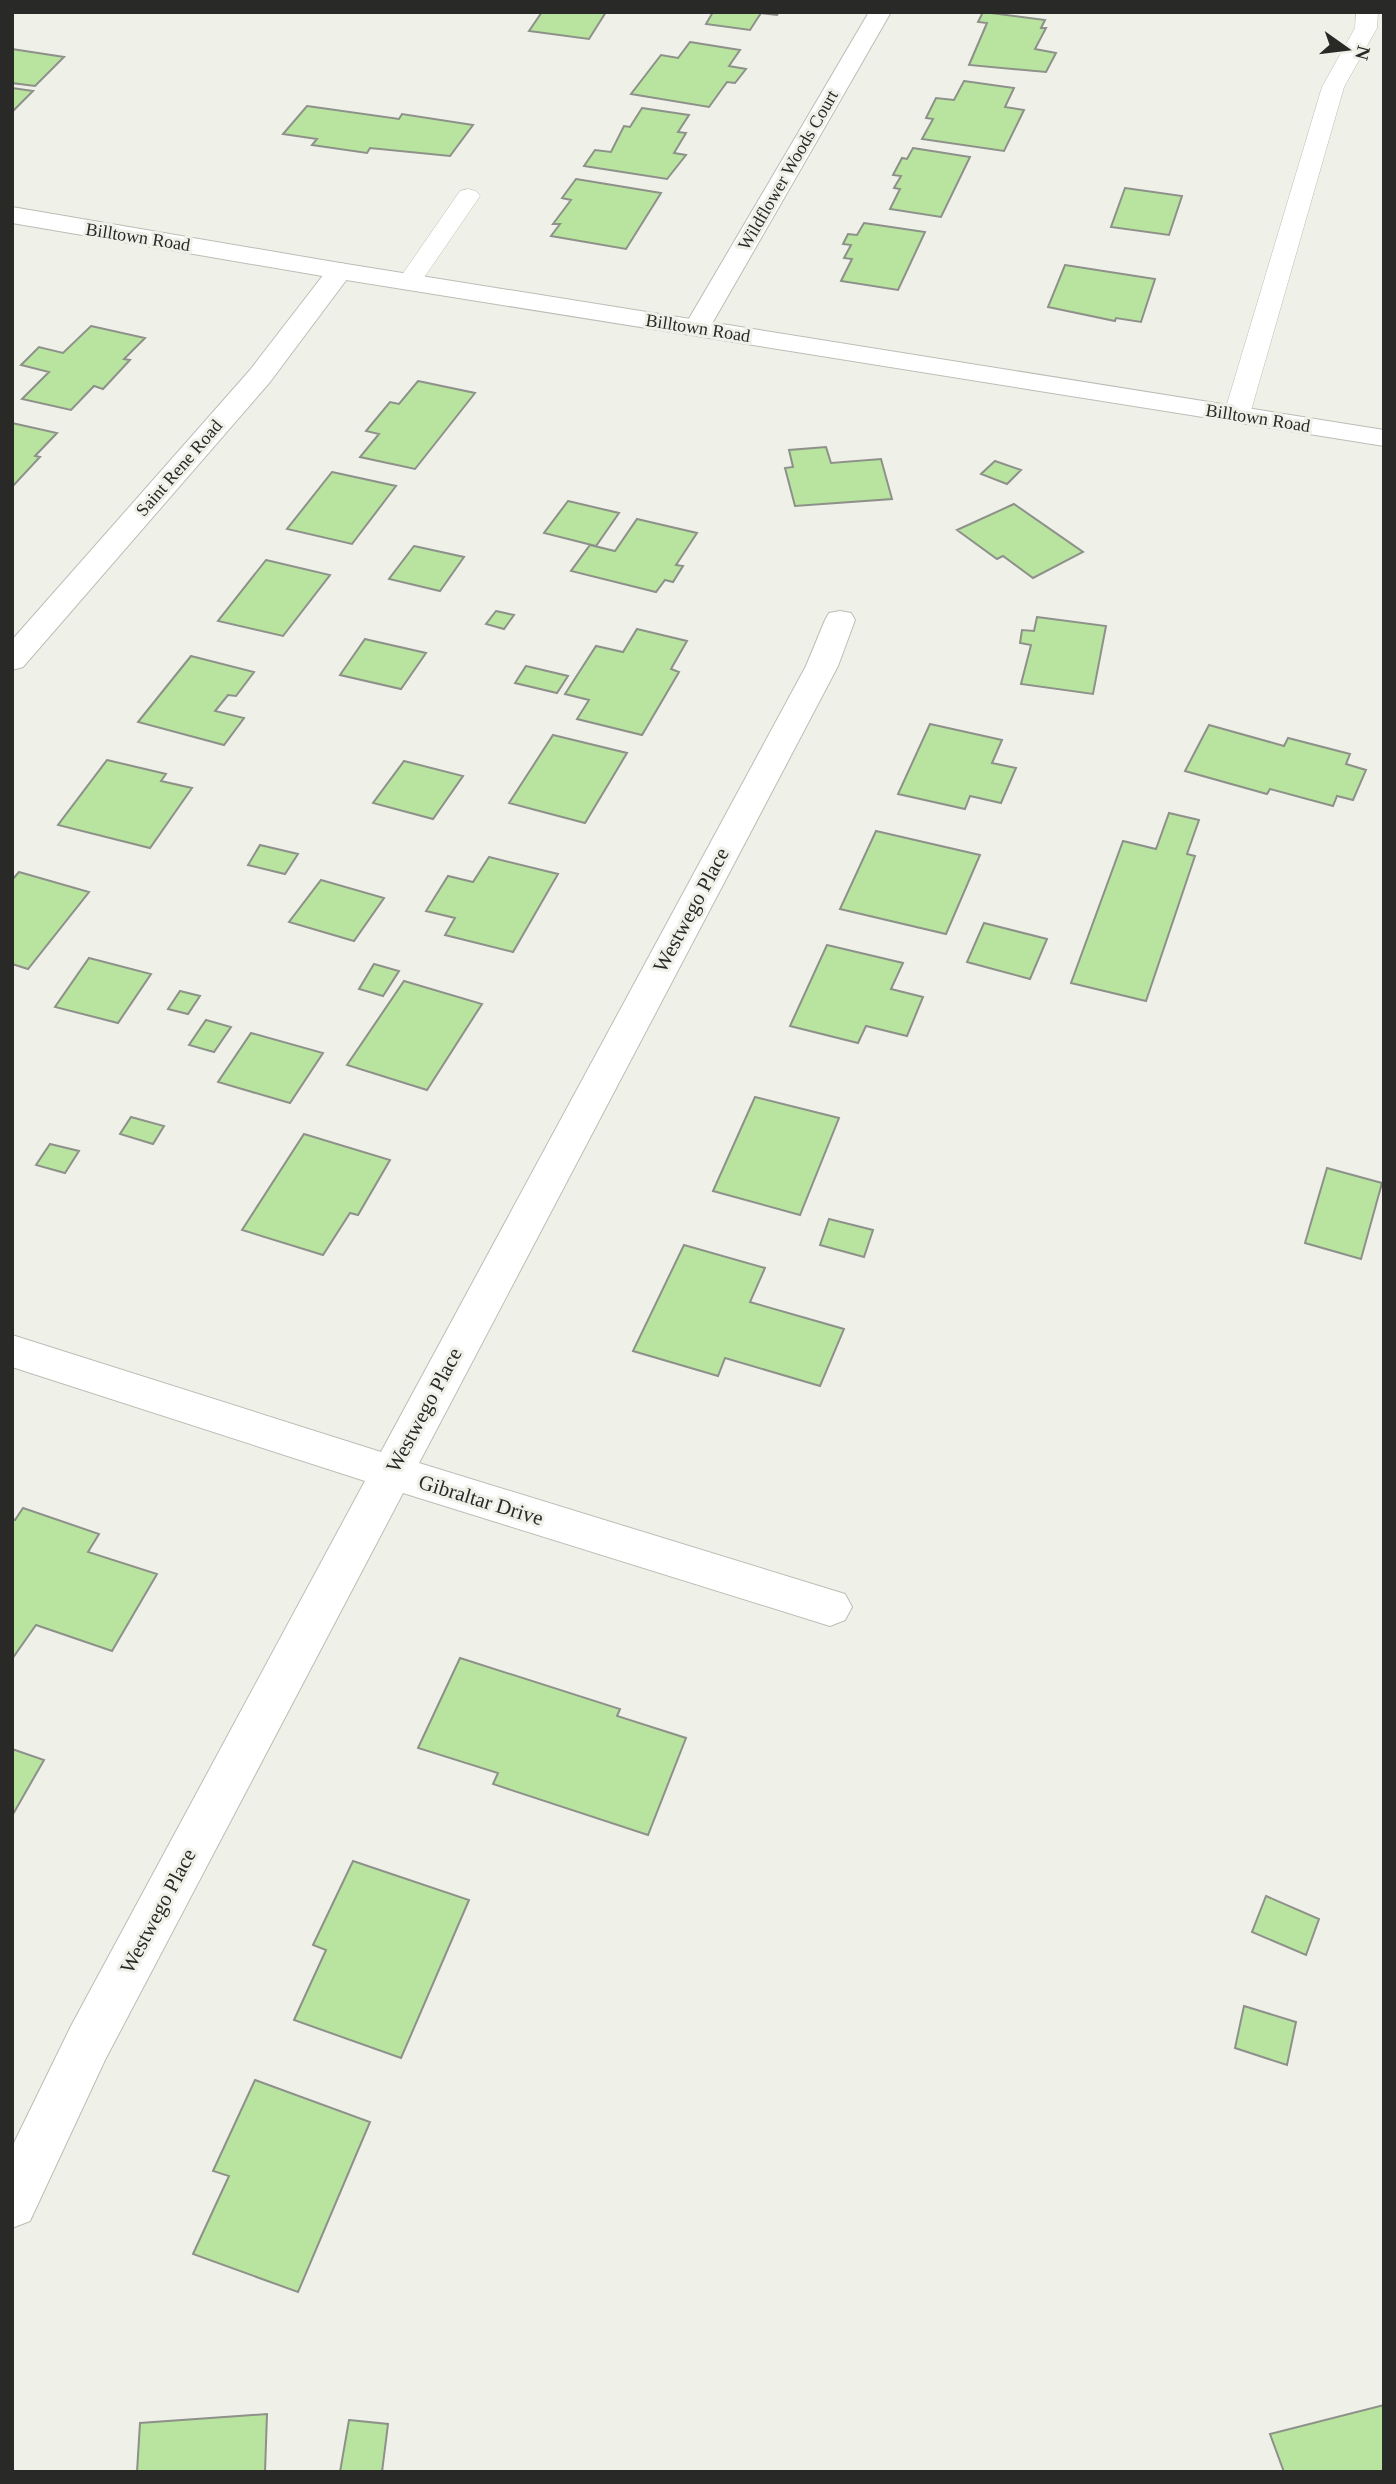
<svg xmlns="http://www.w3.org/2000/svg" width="1396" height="2484" font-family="Georgia,serif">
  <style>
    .building { fill: #b9e49f; stroke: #8d918a; stroke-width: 2 }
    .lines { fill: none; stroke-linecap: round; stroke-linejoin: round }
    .service-casing { stroke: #bcbdb6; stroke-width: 1 }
    .minor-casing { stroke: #bcbdb6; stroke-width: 2 }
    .secondary-casing { stroke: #bcbdb6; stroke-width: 2 }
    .service { fill: #fff; fill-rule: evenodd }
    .minor { fill: #fff; fill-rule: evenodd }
    .secondary { fill: #fff; fill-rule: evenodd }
    .labels { text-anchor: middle; stroke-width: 6; stroke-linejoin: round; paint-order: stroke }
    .far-street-label { font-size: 18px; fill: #292a27; stroke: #eff0e8 }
    .street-label { font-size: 21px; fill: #292a27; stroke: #eff0e8 }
  </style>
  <rect width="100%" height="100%" fill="#eff0e8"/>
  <!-- building -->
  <path class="building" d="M542,12H606L589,39L529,31Z
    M779,12L777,15L761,13L750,30L706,24L713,12Z
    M983,12L1045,20L1041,28H1046L1035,49L1056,53L1046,72L969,65L987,23L978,22Z
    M690,42L740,50L729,66L746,69L735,83L727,82L709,107L631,94L661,55L678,58Z
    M12,49L64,57L35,86L12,83Z
    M964,81L1014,88L1005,107L1024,110L1004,151L922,139L933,119L926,118L936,98L954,100Z
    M12,88L33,91L12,112Z
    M307,106L399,119L402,114L473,125L450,156L370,148L367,153L312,145L317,139L283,134Z
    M642,108L689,115L678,132L686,133L674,153L686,155L667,179L584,166L595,150L611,152L624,126L630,127Z
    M913,148L970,157L941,217L890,209L900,189L894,188L901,176L893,175L902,158L907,159Z
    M576,179L661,193L626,249L551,236L560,224H553L571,200L562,198Z
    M1125,188L1182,196L1169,235L1111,227Z
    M864,223L925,232L898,290L841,281L852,259L844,258L851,245L843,244L848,234L857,235Z
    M1065,265L1155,279L1141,322L1116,318L1115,321L1048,307Z
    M91,326L145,338L124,359L130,360L103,389L94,386L71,410L22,399L49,372L21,365L39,347L63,353Z
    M418,381L475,393L415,469L360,457L379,434L366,431L390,402L399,404Z
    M12,423L57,433L35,456L40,457L12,487Z
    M826,447L831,463L881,459L892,499L795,506L785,468L793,467L789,450Z
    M995,461L1021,470L1007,484L981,474Z
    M332,472L396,486L352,544L287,529Z
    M568,501L619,513L596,546L544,533Z
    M1014,504L1083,552L1033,578L1003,556L997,559L957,530Z
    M637,519L697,533L676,565L683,566L673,582L665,580L656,592L571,571L590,545L615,551Z
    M414,546L464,557L440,591L389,579Z
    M266,560L330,575L283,636L218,621Z
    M496,611L514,615L504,629L486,624Z
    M1037,617L1106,626L1093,694L1021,684L1031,645L1020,643L1022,630L1034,631Z
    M637,629L687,641L671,669L679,672L642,735L577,719L589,700L565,694L596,646L623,652Z
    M365,639L369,640L426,653L401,689L340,675Z
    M191,656L254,672L236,696L228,695L215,711L244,718L224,745L138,722Z
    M526,666L568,676L557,693L515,683Z
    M930,724L1002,740L992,763L1016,768L1001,803L970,796L965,809L898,794Z
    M1209,725L1284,746L1288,738L1350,754L1346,764L1366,770L1353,800L1337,796L1333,806L1270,789L1267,794L1185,771Z
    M553,735L627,753L585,823L509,803Z
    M107,760L166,774L161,781L192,788L150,848L58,825Z
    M404,761L463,776L433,819L373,803Z
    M1169,813L1199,820L1187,854L1195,856L1146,1001L1071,983L1123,841L1156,849Z
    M876,831L980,855L946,934L840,909Z
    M260,845L298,854L285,874L248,865Z
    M489,857L558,874L513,952L445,935L455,918L426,911L448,876L473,882Z
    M19,872L89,892L28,969L12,964V880Z
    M321,880L384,898L354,941L289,922Z
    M984,923L1047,939L1030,979L967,962Z
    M827,945L903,963L891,989L923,997L907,1036L866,1026L858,1043L790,1026Z
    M89,958L151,974L118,1023L55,1007Z
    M374,964L399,971L383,996L359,989Z
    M404,981L482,1004L427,1090L347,1065Z
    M180,991L200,996L188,1014L168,1009Z
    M206,1020L231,1027L214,1052L189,1045Z
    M251,1033L323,1053L290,1103L218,1082Z
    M755,1097L839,1118L800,1215L713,1191Z
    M131,1117L164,1126L153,1144L120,1134Z
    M304,1134L390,1160L358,1215L350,1213L323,1255L242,1230Z
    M50,1144L79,1151L65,1173L36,1165Z
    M1327,1168L1382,1183L1361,1259L1305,1243Z
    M829,1219L873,1230L864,1257L820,1245Z
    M684,1245L765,1268L750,1302L844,1329L820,1386L725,1358L718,1376L633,1351Z
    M23,1508L99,1534L88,1552L157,1574L112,1651L36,1625L12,1659V1519L15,1520Z
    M460,1658L620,1709L617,1716L686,1738L648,1835L493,1784L498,1773L418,1748Z
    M12,1749L44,1760L12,1816Z
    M353,1861L469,1900L401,2058L294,2020L326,1950L313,1945Z
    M1266,1896L1319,1919L1306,1955L1252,1932Z
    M1244,2006L1296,2022L1287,2065L1235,2048Z
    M255,2080L370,2122L298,2292L193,2254L229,2176L213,2171Z
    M1384,2405V2472H1284L1270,2434Z
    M267,2414L265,2472H137L140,2423Z
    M349,2420L388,2424L382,2472H340Z"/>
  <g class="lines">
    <defs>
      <path id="service" d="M1356,12H1378L1377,28L1344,87L1250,414L1246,420H1228L1224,414L1322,87L1355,28Z
        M468,189L476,191L480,196L421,282L418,287H400L397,282L460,191Z"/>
      <path id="minor" d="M869,12H891L710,327L706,333H688L684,327Z
        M340,263L349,265L353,271L270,382L23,667L12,670V640L250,370L331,265Z
        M840,611L851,613L855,620L838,666L419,1463L845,1594L852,1607L845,1620L830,1626L403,1493L105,2060L30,2221L12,2228V2147L71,2026L365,1481L12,1367V1335L381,1452L806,666L825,620L829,613Z"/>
      <path id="secondary" d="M12,207L340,263L1384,430V446L340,279L12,223Z"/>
    </defs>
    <!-- service casing -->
    <use href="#service" class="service-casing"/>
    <!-- minor casing -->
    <use href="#minor" class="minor-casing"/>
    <!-- secondary casing -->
    <use href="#secondary" class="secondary-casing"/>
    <!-- service -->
    <use href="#service" class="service"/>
    <!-- minor -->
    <use href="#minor" class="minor"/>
    <!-- secondary -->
    <use href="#secondary" class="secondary"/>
  </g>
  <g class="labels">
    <!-- far-street labels -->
    <g class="far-street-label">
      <text transform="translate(788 170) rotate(-60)" y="6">Wildflower Woods Court</text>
      <text transform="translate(138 237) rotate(9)" y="6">Billtown Road</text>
      <text transform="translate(698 328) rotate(9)" y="6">Billtown Road</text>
      <text transform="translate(1258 418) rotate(9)" y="6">Billtown Road</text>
      <text transform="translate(179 468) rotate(-49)" y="6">Saint Rene Road</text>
    </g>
    <!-- street labels -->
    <g class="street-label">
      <text transform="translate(691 910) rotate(-62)" y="7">Westwego Place</text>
      <text transform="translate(424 1410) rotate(-62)" y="7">Westwego Place</text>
      <text transform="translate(481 1500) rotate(17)" y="7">Gibraltar Drive</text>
      <text transform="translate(158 1911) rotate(-62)" y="7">Westwego Place</text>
    </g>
  </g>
  <!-- border -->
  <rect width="1396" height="2484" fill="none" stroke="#292a27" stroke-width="28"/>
  <!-- north arrow -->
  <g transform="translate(1347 49) rotate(104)" stroke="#eff0e8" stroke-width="5" paint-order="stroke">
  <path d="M0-5L12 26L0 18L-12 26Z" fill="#292a27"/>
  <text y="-10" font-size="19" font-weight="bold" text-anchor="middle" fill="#292a27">N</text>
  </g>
</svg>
